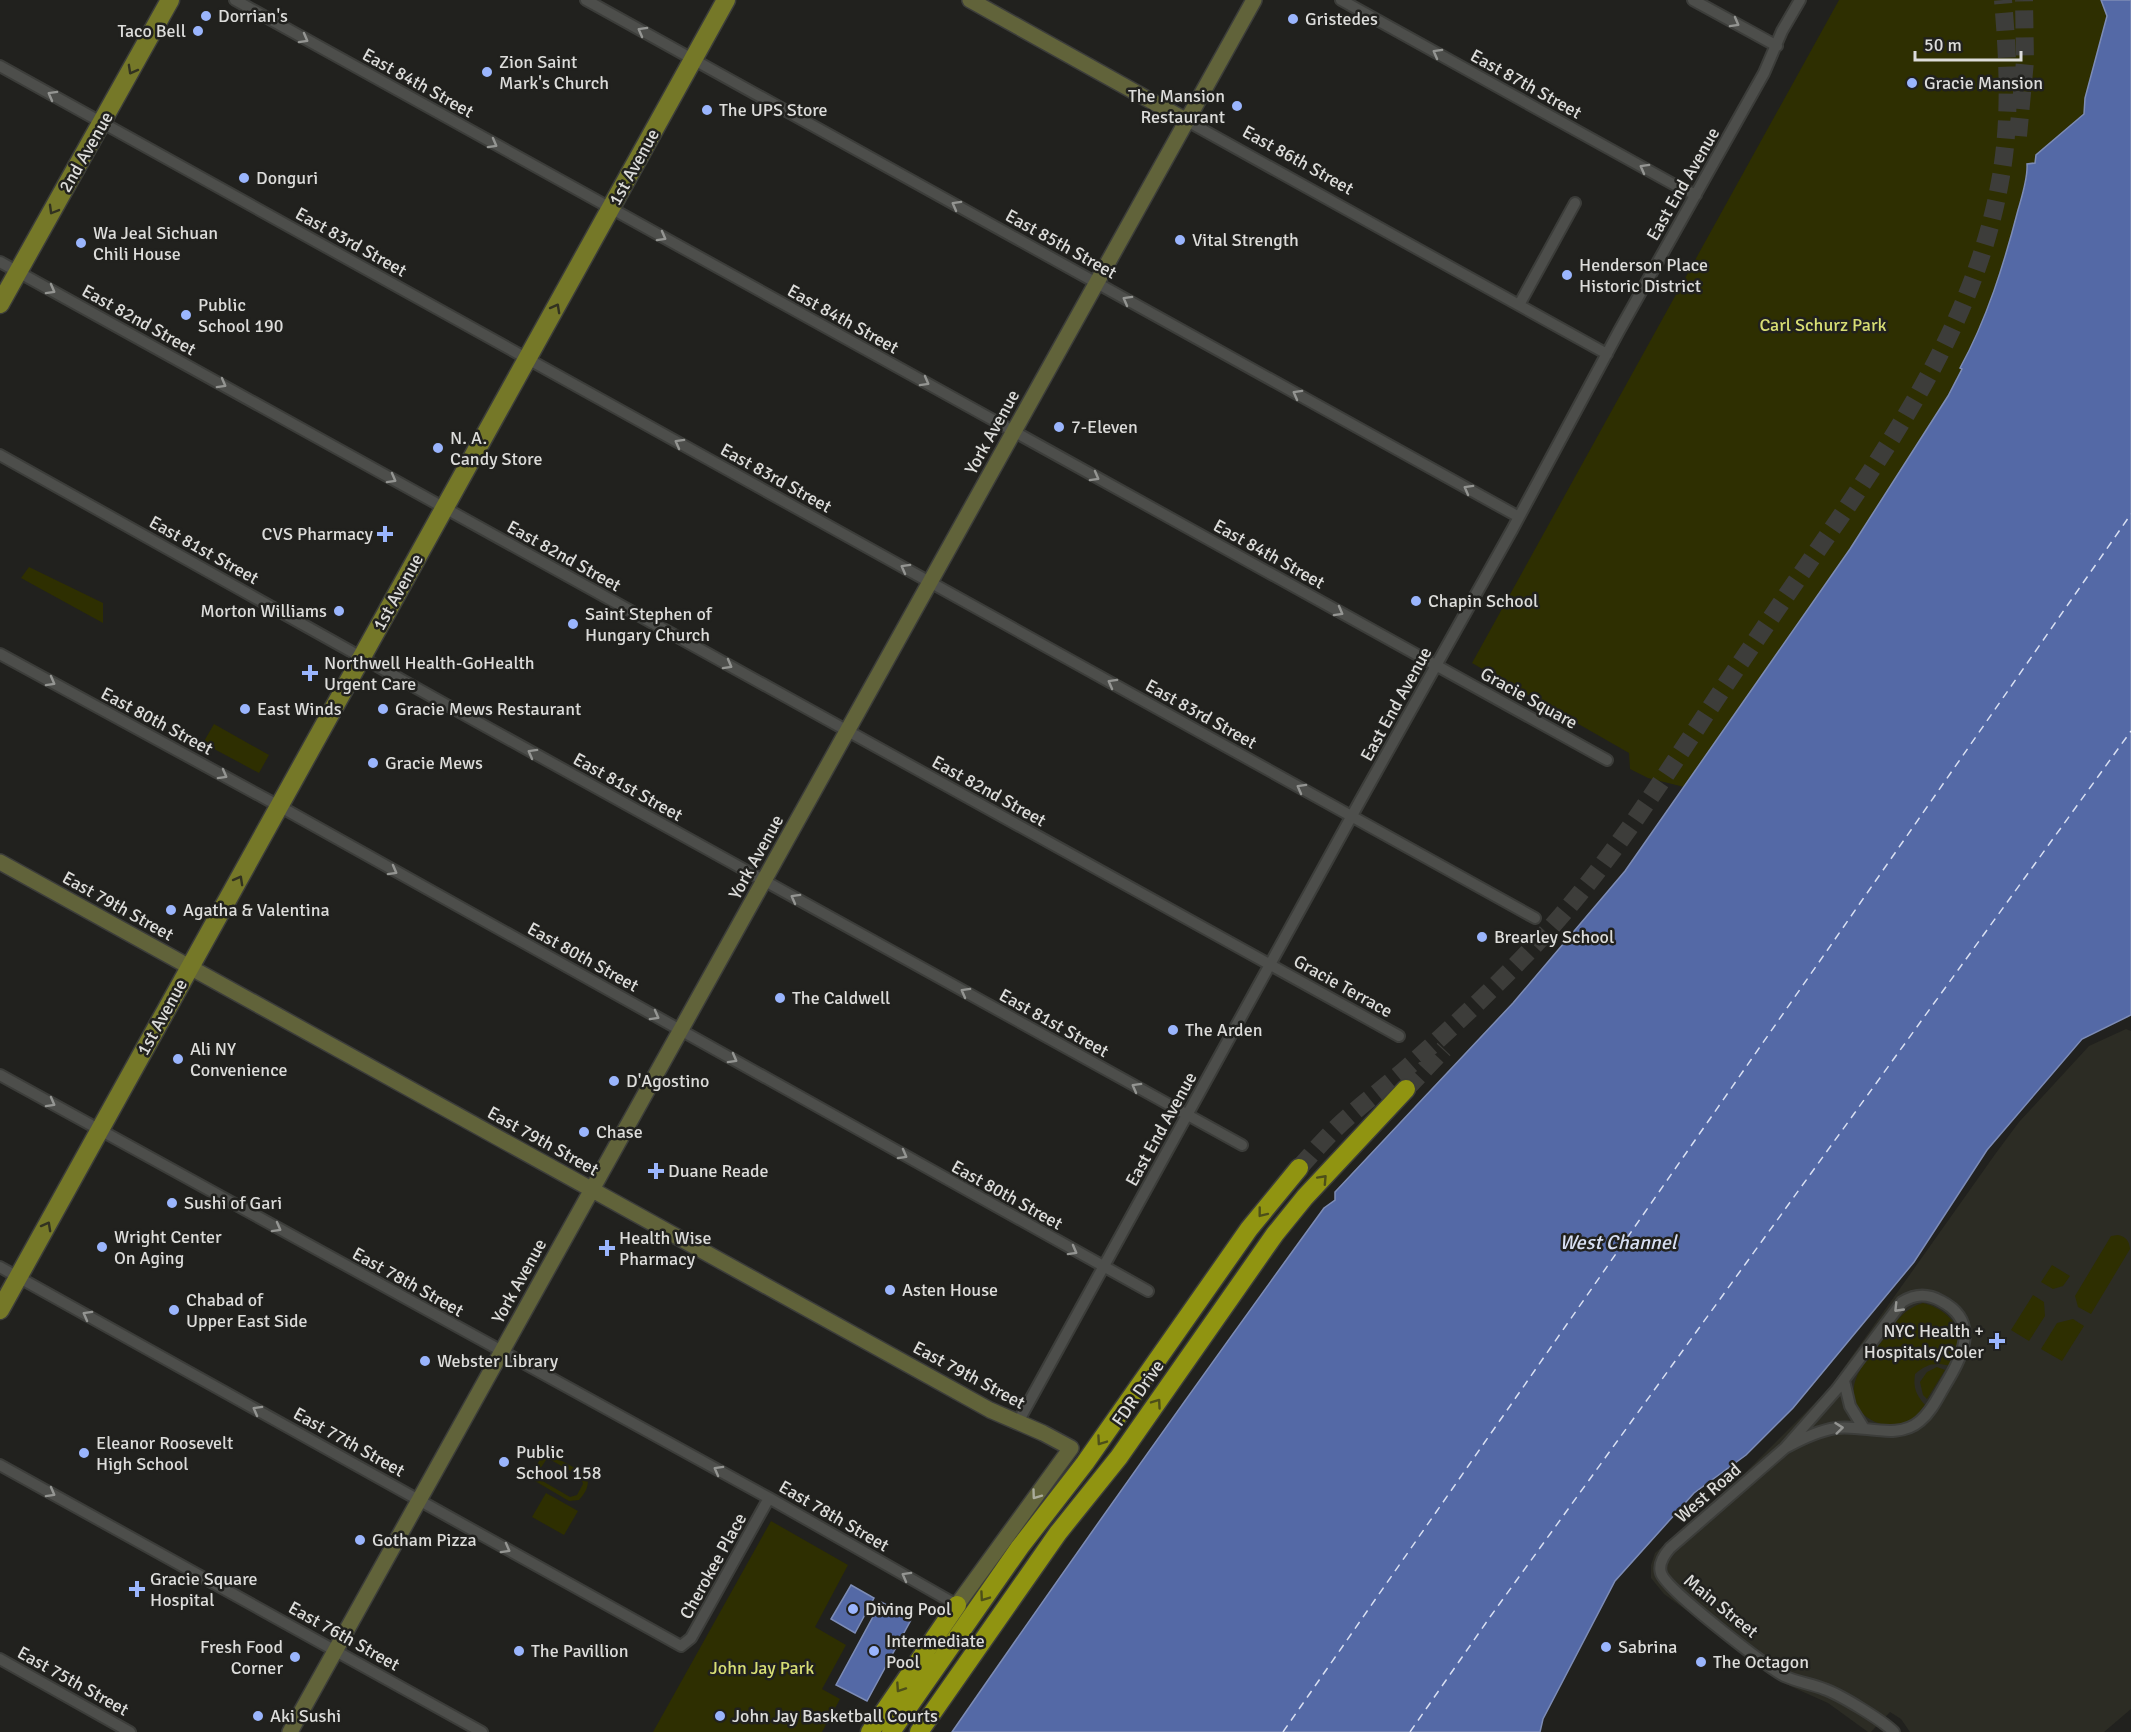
<svg xmlns="http://www.w3.org/2000/svg" width="2131" height="1732" font-family="Signika,sans-serif">
  <style>
    .built { fill: #2c2c24 }
    .green { fill: #2e2f01; fill-rule: evenodd }
    .water { fill: #5469a6; stroke: #7d8cb6; stroke-width: 1.5 }
    .lines { fill: none; stroke-linecap: round; stroke-linejoin: round }
    .ferry { stroke: #d8dff2; stroke-width: 1.5; stroke-dasharray: 8 6; stroke-linecap: butt }
    .highway-tunnel { stroke: #3d3d3a; stroke-width: 18; stroke-dasharray: 18 9; stroke-linecap: butt }
    .street-casing { stroke: #3c3d3a; stroke-width: 14 }
    .secondary-casing { stroke: #3c3d3a; stroke-width: 18 }
    .primary-casing { stroke: #3c3d3a; stroke-width: 21 }
    .highway-casing { stroke: #3c3d3a; stroke-width: 21 }
    .street { stroke: #4d4e4b; stroke-width: 10 }
    .secondary { stroke: #61633a; stroke-width: 15 }
    .primary { stroke: #757828; stroke-width: 18 }
    .highway { stroke: #909411; stroke-width: 18 }
    .oneway { stroke: #949592 }
    .oneway2 { stroke: #323220 }
    .oneway3 { stroke: #4d4f19 }
    .oneway4 { stroke: #abac9a }
    .poi-dot { fill: #9ab5fd; stroke: #21211e; stroke-width: 2 }
    .labels { text-anchor: middle; stroke-width: 5; stroke-linejoin: round; paint-order: stroke }
    .poi-label { font-size: 18px; fill: #dcdcda; stroke: #21211e; text-anchor: start }
    .street-label { font-size: 18px; fill: #dcdcda; stroke: #21211e }
    .park-label { font-size: 18px; fill: #d8de74; stroke: #21211e }
    .water-label { font-size: 20px; font-style: italic; fill: #d8dff2; stroke: #21211e }
  </style>
  <rect width="100%" height="100%" fill="#21211e"/>
  <!-- built -->
  <path class="built" d="M2126,1029L2131,1031V1709L2104,1732H1910L1901,1719L1890,1712L1871,1732H1868L1828,1703L1790,1686L1664,1594L1651,1578V1565L1655,1553L1745,1473L1828,1390L1996,1153L2019,1122L2089,1046Z"/>
  <!-- green -->
  <path class="green" d="M1839,0H2101L2108,16L2085,101L2084,114L2037,158L2035,163L2027,165C2027,181 2021,199 2017,215C2003,267 1986,320 1961,368L1962,369L1948,396L1850,549L1684,787L1648,778L1630,769L1629,753L1472,663Z
    M29,567L103,603V623L21,578Z
    M214,724L269,755L259,773L203,743Z
    M2118,1235C2126,1237 2129,1240 2130,1249L2091,1314L2078,1307L2075,1296L2111,1236Z
    M2052,1265L2070,1276L2063,1286L2053,1289L2041,1282Z
    M2033,1295L2044,1302L2045,1316L2029,1341L2011,1330Z
    M1923,1303C1943,1308 1964,1324 1958,1348C1957,1354 1952,1360 1950,1366C1934,1362 1927,1364 1915,1374C1913,1388 1916,1394 1925,1405C1921,1409 1918,1415 1913,1419C1888,1435 1850,1418 1854,1387C1856,1370 1873,1353 1883,1340C1895,1323 1903,1309 1923,1303Z
    M2073,1319L2084,1326L2062,1361L2041,1349L2057,1323Z
    M1937,1367L1945,1370L1927,1399L1923,1395L1920,1382L1927,1372Z
    M551,1455L584,1473C592,1482 586,1492 579,1500L569,1501L535,1481L533,1473L540,1459ZM546,1460H551L581,1477L583,1484L577,1495L570,1497L539,1479L538,1472Z
    M546,1493L578,1511L564,1535L532,1517Z
    M771,1521L848,1565L815,1627L846,1645L822,1689L840,1699L822,1732H653Z"/>
  <!-- water -->
  <path class="water" d="M2101,0H2131V1015L2082,1039L1987,1150L1914,1262L1793,1408L1746,1455L1694,1493L1615,1581L1543,1719L1540,1732H952C1074,1556 1198,1381 1324,1208L1335,1200V1192L1513,1003L1625,871L1850,549L1948,396L1962,369L1960,368C1987,319 2004,264 2018,210C2022,196 2028,178 2027,164L2035,163L2036,155L2084,114L2085,98L2107,16Z
    M851,1585L874,1598L855,1633L831,1619Z
    M881,1602L912,1618L867,1701L836,1685Z"/>
  <g class="lines">
    <!-- ferry -->
    <path class="ferry" d="M1283,1732L2131,514
      M1410,1732L1490,1617L2131,731"/>
    <!-- highway-tunnel -->
    <path class="highway-tunnel" d="M2018,136L2025,61L2024,0
      M1406,1089L1444,1049
      M1299,1168C1310,1156 1321,1143 1332,1132C1355,1109 1383,1089 1408,1067C1455,1025 1502,981 1545,934C1621,851 1679,752 1743,659C1775,612 1807,565 1839,519C1911,412 1979,306 2001,176C2011,118 2008,59 2003,0"/>
    <defs>
      <path id="street" d="M235,0L1607,760
        M586,0L1519,517
        M1341,0L1673,184L1696,195
        M1693,0L1777,46
        M0,66L1535,918
        M1187,121L1607,354
        M0,262L1399,1036
        M1519,305L1575,203
        M0,455L445,704L1242,1145
        M0,654L279,806L1148,1291
        M0,1075L769,1498L957,1605
        M0,1267L681,1646L691,1638L769,1498
        M1844,1381L1850,1406L1863,1427
        M1018,1422L1360,801L1512,530L1619,331L1764,73L1782,31L1800,0
        M1785,1448C1801,1439 1817,1431 1836,1428C1863,1424 1897,1441 1920,1421C1931,1412 1937,1399 1944,1387C1961,1359 1982,1322 1941,1301C1927,1293 1915,1294 1902,1302L1837,1389L1785,1448L1670,1548C1664,1555 1658,1564 1661,1573C1666,1590 1765,1665 1784,1676C1797,1682 1811,1684 1824,1689C1839,1694 1882,1720 1894,1732
        M0,1465L482,1732
        M0,1659L130,1732"/>
      <path id="secondary" d="M970,0L1187,121
        M0,862L990,1410L1043,1433L1071,1448L957,1605
        M290,1732L1254,0"/>
      <path id="primary" d="M0,304L170,0
        M0,1310L726,0"/>
      <path id="highway" d="M870,1732L957,1605
        M891,1732L1020,1547L1085,1463L1249,1229L1299,1168
        M919,1732L1058,1533L1119,1457L1275,1234L1305,1197L1406,1089"/>
    </defs>
    <!-- street casing -->
    <use href="#street" class="street-casing"/>
    <!-- secondary casing -->
    <use href="#secondary" class="secondary-casing"/>
    <!-- primary casing -->
    <use href="#primary" class="primary-casing"/>
    <!-- highway casing -->
    <use href="#highway" class="highway-casing"/>
    <!-- street -->
    <use href="#street" class="street"/>
    <!-- secondary -->
    <use href="#secondary" class="secondary"/>
    <!-- primary -->
    <use href="#primary" class="primary"/>
    <!-- highway -->
    <use href="#highway" class="highway"/>
  </g>
  <!-- one-way arrows -->
  <defs><path id="oneway-chevron" d="M-2-3.5L2.5 0L-2 3.5" fill="none" stroke-width="1.6" stroke-linecap="round" stroke-linejoin="round" transform="scale(1.5)"/></defs>
  <g class="oneway">
    <use href="#oneway-chevron" transform="translate(1735 23) rotate(29)"/>
    <use href="#oneway-chevron" transform="translate(642 31) rotate(-151)"/>
    <use href="#oneway-chevron" transform="translate(304 39) rotate(29)"/>
    <use href="#oneway-chevron" transform="translate(1437 53) rotate(-151)"/>
    <use href="#oneway-chevron" transform="translate(52 95) rotate(-151)"/>
    <use href="#oneway-chevron" transform="translate(493 144) rotate(29)"/>
    <use href="#oneway-chevron" transform="translate(1644 168) rotate(-151)"/>
    <use href="#oneway-chevron" transform="translate(956 205) rotate(-151)"/>
    <use href="#oneway-chevron" transform="translate(662 237) rotate(29)"/>
    <use href="#oneway-chevron" transform="translate(51 290) rotate(29)"/>
    <use href="#oneway-chevron" transform="translate(1127 300) rotate(-151)"/>
    <use href="#oneway-chevron" transform="translate(925 382) rotate(29)"/>
    <use href="#oneway-chevron" transform="translate(222 384) rotate(29)"/>
    <use href="#oneway-chevron" transform="translate(1297 394) rotate(-151)"/>
    <use href="#oneway-chevron" transform="translate(679 443) rotate(-151)"/>
    <use href="#oneway-chevron" transform="translate(1095 477) rotate(29)"/>
    <use href="#oneway-chevron" transform="translate(392 479) rotate(29)"/>
    <use href="#oneway-chevron" transform="translate(1468 489) rotate(-151)"/>
    <use href="#oneway-chevron" transform="translate(905 568) rotate(-151)"/>
    <use href="#oneway-chevron" transform="translate(1339 612) rotate(29)"/>
    <use href="#oneway-chevron" transform="translate(728 665) rotate(29)"/>
    <use href="#oneway-chevron" transform="translate(51 682) rotate(29)"/>
    <use href="#oneway-chevron" transform="translate(1112 683) rotate(-151)"/>
    <use href="#oneway-chevron" transform="translate(532 753) rotate(-151)"/>
    <use href="#oneway-chevron" transform="translate(223 775) rotate(29)"/>
    <use href="#oneway-chevron" transform="translate(1301 788) rotate(-151)"/>
    <use href="#oneway-chevron" transform="translate(393 871) rotate(29)"/>
    <use href="#oneway-chevron" transform="translate(795 898) rotate(-151)"/>
    <use href="#oneway-chevron" transform="translate(965 992) rotate(-151)"/>
    <use href="#oneway-chevron" transform="translate(655 1016) rotate(29)"/>
    <use href="#oneway-chevron" transform="translate(733 1059) rotate(29)"/>
    <use href="#oneway-chevron" transform="translate(1136 1087) rotate(-151)"/>
    <use href="#oneway-chevron" transform="translate(51 1103) rotate(29)"/>
    <use href="#oneway-chevron" transform="translate(903 1155) rotate(29)"/>
    <use href="#oneway-chevron" transform="translate(277 1228) rotate(29)"/>
    <use href="#oneway-chevron" transform="translate(1073 1251) rotate(29)"/>
    <use href="#oneway-chevron" transform="translate(1898 1308) rotate(134)"/>
    <use href="#oneway-chevron" transform="translate(87 1315) rotate(-151)"/>
    <use href="#oneway-chevron" transform="translate(257 1410) rotate(-151)"/>
    <use href="#oneway-chevron" transform="translate(1839 1428) rotate(-6)"/>
    <use href="#oneway-chevron" transform="translate(718 1470) rotate(-151)"/>
    <use href="#oneway-chevron" transform="translate(51 1493) rotate(29)"/>
    <use href="#oneway-chevron" transform="translate(506 1549) rotate(29)"/>
    <use href="#oneway-chevron" transform="translate(906 1576) rotate(-151)"/>
  </g>
  <g class="oneway2">
    <use href="#oneway-chevron" transform="translate(132 70) rotate(119)"/>
    <use href="#oneway-chevron" transform="translate(53 210) rotate(120)"/>
    <use href="#oneway-chevron" transform="translate(556 308) rotate(-61)"/>
    <use href="#oneway-chevron" transform="translate(239 880) rotate(-61)"/>
    <use href="#oneway-chevron" transform="translate(47 1226) rotate(-61)"/>
  </g>
  <g class="oneway3">
    <use href="#oneway-chevron" transform="translate(1323 1179) rotate(-47)"/>
    <use href="#oneway-chevron" transform="translate(1262 1213) rotate(128)"/>
    <use href="#oneway-chevron" transform="translate(1157 1403) rotate(-55)"/>
    <use href="#oneway-chevron" transform="translate(1101 1441) rotate(125)"/>
    <use href="#oneway-chevron" transform="translate(984 1597) rotate(125)"/>
    <use href="#oneway-chevron" transform="translate(900 1688) rotate(124)"/>
  </g>
  <use class="oneway4" href="#oneway-chevron" transform="translate(1036 1495) rotate(126)"/>
  <!-- markers -->
  <g class="poi-dot">
    <circle cx="206" cy="16" r="6"/>
    <circle cx="1293" cy="19" r="6"/>
    <circle cx="198" cy="31" r="6"/>
    <circle cx="487" cy="72" r="6"/>
    <circle cx="1912" cy="83" r="6"/>
    <circle cx="1237" cy="106" r="6"/>
    <circle cx="707" cy="110" r="6"/>
    <circle cx="244" cy="178" r="6"/>
    <circle cx="1180" cy="240" r="6"/>
    <circle cx="81" cy="243" r="6"/>
    <circle cx="1567" cy="275" r="6"/>
    <circle cx="186" cy="315" r="6"/>
    <circle cx="1059" cy="427" r="6"/>
    <circle cx="438" cy="448" r="6"/>
    <path d="M382 525h6v6h6v6h-6v6h-6v-6h-6v-6h6z"/>
    <circle cx="1416" cy="601" r="6"/>
    <circle cx="339" cy="611" r="6"/>
    <circle cx="573" cy="624" r="6"/>
    <path d="M307 664h6v6h6v6h-6v6h-6v-6h-6v-6h6z"/>
    <circle cx="245" cy="709" r="6"/>
    <circle cx="383" cy="709" r="6"/>
    <circle cx="373" cy="763" r="6"/>
    <circle cx="171" cy="910" r="6"/>
    <circle cx="1482" cy="937" r="6"/>
    <circle cx="780" cy="998" r="6"/>
    <circle cx="1173" cy="1030" r="6"/>
    <circle cx="178" cy="1059" r="6"/>
    <circle cx="614" cy="1081" r="6"/>
    <circle cx="584" cy="1132" r="6"/>
    <path d="M653 1162h6v6h6v6h-6v6h-6v-6h-6v-6h6z"/>
    <circle cx="172" cy="1203" r="6"/>
    <circle cx="102" cy="1247" r="6"/>
    <path d="M604 1239h6v6h6v6h-6v6h-6v-6h-6v-6h6z"/>
    <circle cx="890" cy="1290" r="6"/>
    <circle cx="174" cy="1310" r="6"/>
    <path d="M1994 1332h6v6h6v6h-6v6h-6v-6h-6v-6h6z"/>
    <circle cx="425" cy="1361" r="6"/>
    <circle cx="84" cy="1453" r="6"/>
    <circle cx="504" cy="1462" r="6"/>
    <circle cx="360" cy="1540" r="6"/>
    <path d="M134 1580h6v6h6v6h-6v6h-6v-6h-6v-6h6z"/>
    <circle cx="853" cy="1609" r="6"/>
    <circle cx="1606" cy="1647" r="6"/>
    <circle cx="519" cy="1651" r="6"/>
    <circle cx="874" cy="1651" r="6"/>
    <circle cx="295" cy="1657" r="6"/>
    <circle cx="1701" cy="1662" r="6"/>
    <circle cx="258" cy="1716" r="6"/>
    <circle cx="720" cy="1716" r="6"/>
  </g>
  <g class="labels">
    <!-- poi labels -->
    <g class="poi-label">
      <text x="218" y="22">Dorrian's</text>
      <text x="1305" y="25">Gristedes</text>
      <text x="186" y="37" text-anchor="end">Taco Bell</text>
      <text x="499" y="68">Zion Saint<tspan x="499" dy="21">Mark's Church</tspan></text>
      <text x="1924" y="89">Gracie Mansion</text>
      <text x="1225" y="102" text-anchor="end">The Mansion<tspan x="1225" dy="21">Restaurant</tspan></text>
      <text x="719" y="116">The UPS Store</text>
      <text x="256" y="184">Donguri</text>
      <text x="93" y="239">Wa Jeal Sichuan<tspan x="93" dy="21">Chili House</tspan></text>
      <text x="1192" y="246">Vital Strength</text>
      <text x="1579" y="271">Henderson Place<tspan x="1579" dy="21">Historic District</tspan></text>
      <text x="198" y="311">Public<tspan x="198" dy="21">School 190</tspan></text>
      <text x="1071" y="433">7-Eleven</text>
      <text x="450" y="444">N. A.<tspan x="450" dy="21">Candy Store</tspan></text>
      <text x="373" y="540" text-anchor="end">CVS Pharmacy</text>
      <text x="1428" y="607">Chapin School</text>
      <text x="327" y="617" text-anchor="end">Morton Williams</text>
      <text x="585" y="620">Saint Stephen of<tspan x="585" dy="21">Hungary Church</tspan></text>
      <text x="324" y="669">Northwell Health-GoHealth<tspan x="324" dy="21">Urgent Care</tspan></text>
      <text x="257" y="715">East Winds</text>
      <text x="395" y="715">Gracie Mews Restaurant</text>
      <text x="385" y="769">Gracie Mews</text>
      <text x="183" y="916">Agatha &amp; Valentina</text>
      <text x="1494" y="943">Brearley School</text>
      <text x="792" y="1004">The Caldwell</text>
      <text x="1185" y="1036">The Arden</text>
      <text x="190" y="1055">Ali NY<tspan x="190" dy="21">Convenience</tspan></text>
      <text x="626" y="1087">D'Agostino</text>
      <text x="596" y="1138">Chase</text>
      <text x="668" y="1177">Duane Reade</text>
      <text x="184" y="1209">Sushi of Gari</text>
      <text x="114" y="1243">Wright Center<tspan x="114" dy="21">On Aging</tspan></text>
      <text x="619" y="1244">Health Wise<tspan x="619" dy="21">Pharmacy</tspan></text>
      <text x="902" y="1296">Asten House</text>
      <text x="186" y="1306">Chabad of<tspan x="186" dy="21">Upper East Side</tspan></text>
      <text x="1984" y="1337" text-anchor="end">NYC Health +<tspan x="1984" dy="21">Hospitals/Coler</tspan></text>
      <text x="437" y="1367">Webster Library</text>
      <text x="96" y="1449">Eleanor Roosevelt<tspan x="96" dy="21">High School</tspan></text>
      <text x="516" y="1458">Public<tspan x="516" dy="21">School 158</tspan></text>
      <text x="372" y="1546">Gotham Pizza</text>
      <text x="150" y="1585">Gracie Square<tspan x="150" dy="21">Hospital</tspan></text>
      <text x="865" y="1615">Diving Pool</text>
      <text x="886" y="1647">Intermediate<tspan x="886" dy="21">Pool</tspan></text>
      <text x="283" y="1653" text-anchor="end">Fresh Food<tspan x="283" dy="21">Corner</tspan></text>
      <text x="1618" y="1653">Sabrina</text>
      <text x="531" y="1657">The Pavillion</text>
      <text x="1713" y="1668">The Octagon</text>
      <text x="270" y="1722">Aki Sushi</text>
      <text x="732" y="1722">John Jay Basketball Courts</text>
    </g>
    <!-- street labels -->
    <g class="street-label">
      <text transform="translate(418 83) rotate(29)" y="6">East 84th Street</text>
      <text transform="translate(1526 84) rotate(29)" y="6">East 87th Street</text>
      <text transform="translate(86 152) rotate(-60)" y="6">2nd Avenue</text>
      <text transform="translate(1298 160) rotate(29)" y="6">East 86th Street</text>
      <text transform="translate(634 167) rotate(-61)" y="6">1st Avenue</text>
      <text transform="translate(1683 184) rotate(-60)" y="6">East End Avenue</text>
      <text transform="translate(351 242) rotate(29)" y="6">East 83rd Street</text>
      <text transform="translate(1061 244) rotate(29)" y="6">East 85th Street</text>
      <text transform="translate(843 319) rotate(29)" y="6">East 84th Street</text>
      <text transform="translate(139 320) rotate(29)" y="6">East 82nd Street</text>
      <text transform="translate(992 432) rotate(-61)" y="6">York Avenue</text>
      <text transform="translate(776 478) rotate(29)" y="6">East 83rd Street</text>
      <text transform="translate(204 550) rotate(29)" y="6">East 81st Street</text>
      <text transform="translate(1269 554) rotate(29)" y="6">East 84th Street</text>
      <text transform="translate(564 556) rotate(29)" y="6">East 82nd Street</text>
      <text transform="translate(398 592) rotate(-61)" y="6">1st Avenue</text>
      <text transform="translate(1529 698) rotate(29)" y="6">Gracie Square</text>
      <text transform="translate(1396 704) rotate(-61)" y="6">East End Avenue</text>
      <text transform="translate(1201 714) rotate(29)" y="6">East 83rd Street</text>
      <text transform="translate(157 721) rotate(28)" y="6">East 80th Street</text>
      <text transform="translate(628 787) rotate(29)" y="6">East 81st Street</text>
      <text transform="translate(989 791) rotate(29)" y="6">East 82nd Street</text>
      <text transform="translate(756 857) rotate(-61)" y="6">York Avenue</text>
      <text transform="translate(118 906) rotate(29)" y="6">East 79th Street</text>
      <text transform="translate(583 957) rotate(29)" y="6">East 80th Street</text>
      <text transform="translate(1343 986) rotate(29)" y="6">Gracie Terrace</text>
      <text transform="translate(162 1017) rotate(-61)" y="6">1st Avenue</text>
      <text transform="translate(1054 1023) rotate(29)" y="6">East 81st Street</text>
      <text transform="translate(1161 1129) rotate(-61)" y="6">East End Avenue</text>
      <text transform="translate(543 1141) rotate(29)" y="6">East 79th Street</text>
      <text transform="translate(1007 1195) rotate(29)" y="6">East 80th Street</text>
      <text transform="translate(519 1281) rotate(-61)" y="6">York Avenue</text>
      <text transform="translate(408 1282) rotate(29)" y="6">East 78th Street</text>
      <text transform="translate(969 1375) rotate(28)" y="6">East 79th Street</text>
      <text transform="translate(1138 1393) rotate(-55)" y="6">FDR Drive</text>
      <text transform="translate(349 1442) rotate(29)" y="6">East 77th Street</text>
      <text transform="translate(1708 1493) rotate(-41)" y="6">West Road</text>
      <text transform="translate(834 1516) rotate(30)" y="6">East 78th Street</text>
      <text transform="translate(713 1566) rotate(-61)" y="6">Cherokee Place</text>
      <text transform="translate(1721 1606) rotate(39)" y="6">Main Street</text>
      <text transform="translate(344 1636) rotate(29)" y="6">East 76th Street</text>
      <text transform="translate(73 1681) rotate(29)" y="6">East 75th Street</text>
    </g>
    <!-- park labels -->
    <g class="park-label">
      <text x="1823" y="331">Carl Schurz Park</text>
      <text x="762" y="1674">John Jay Park</text>
    </g>
    <!-- water labels -->
    <g class="water-label">
      <text x="1618" y="1249">West Channel</text>
    </g>
  </g>
  <!-- scale -->
  <path d="M1915 51v9h106v-9" fill="none" stroke="#dcdcda" stroke-width="3"/>
  <text x="1924" y="51" font-size="18" fill="#dcdcda" stroke="#21211e" stroke-width="4.5" paint-order="stroke">50 m</text>
</svg>
